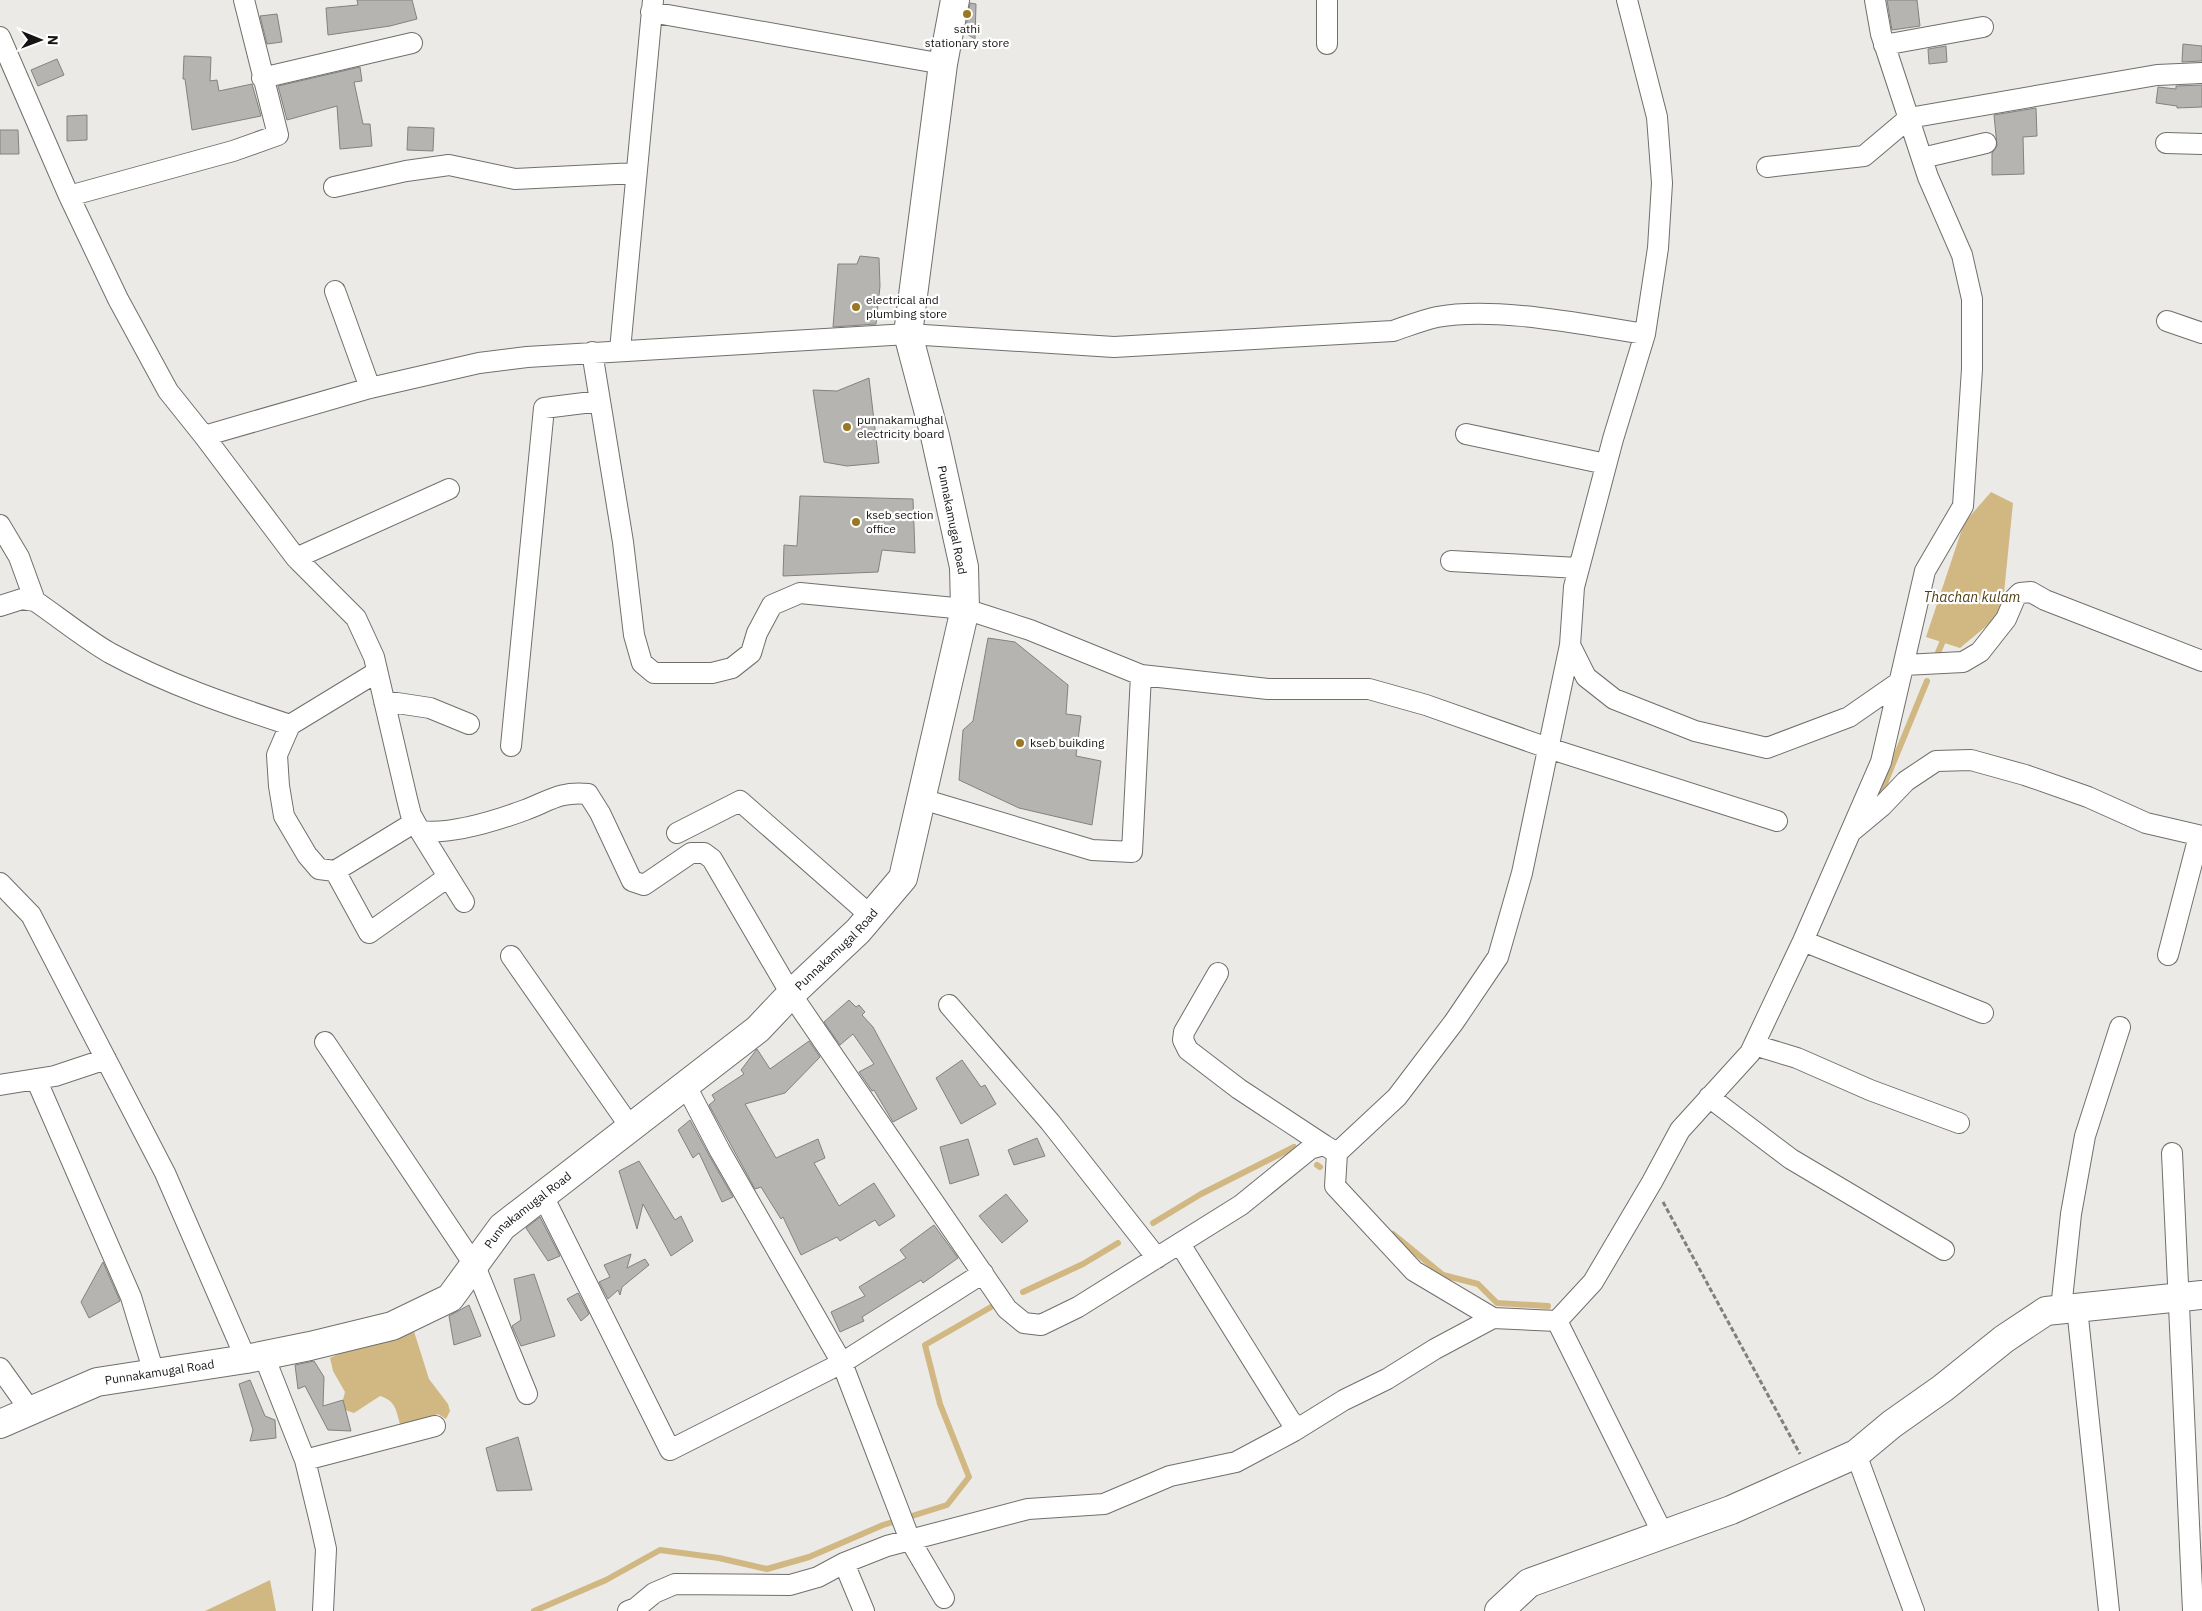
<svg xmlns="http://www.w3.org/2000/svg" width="2202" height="1611" font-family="'IBM Plex Sans',sans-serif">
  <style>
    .water { fill: #d1b883 }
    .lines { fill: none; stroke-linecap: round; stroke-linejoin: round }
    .stream { stroke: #d1b883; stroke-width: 6 }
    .building { fill: #b6b4b1; stroke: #83827f }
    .street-casing { stroke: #716f6c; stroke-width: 22 }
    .secondary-casing { stroke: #716f6c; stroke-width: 30 }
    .path { stroke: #81807e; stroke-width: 3; stroke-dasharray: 5 2.5; stroke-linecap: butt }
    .street { stroke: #fff; stroke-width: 20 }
    .secondary { stroke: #fff; stroke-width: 28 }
    .poi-dot { fill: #9a7722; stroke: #fff; stroke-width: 2 }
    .labels { text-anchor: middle; stroke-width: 4.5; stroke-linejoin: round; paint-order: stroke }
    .poi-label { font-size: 12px; fill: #161514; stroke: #fff; text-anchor: start }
    .street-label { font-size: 12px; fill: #161514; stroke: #fff }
    .water-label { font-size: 14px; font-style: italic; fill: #4f3d13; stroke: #fff }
  </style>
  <rect width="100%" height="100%" fill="#ebeae6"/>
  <!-- water -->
  <path class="water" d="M1991,492L2013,503L2002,613L1960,648L1926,637L1964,523Z
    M412,1325L429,1379L448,1404L450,1411L446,1419L438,1414L401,1427C396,1412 397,1401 380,1396L354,1413L345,1410L343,1400L345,1392L333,1371L330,1358L391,1330L396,1341L403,1328Z
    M270,1580L276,1611H205Z"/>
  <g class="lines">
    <!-- stream -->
    <path class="stream" d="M1937,655L1945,636
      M1878,800L1927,681
      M1317,1165L1320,1167
      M1153,1223L1201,1194L1294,1147
      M1393,1234L1443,1275L1478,1284L1497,1303L1548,1306
      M1023,1292L1083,1264L1118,1243
      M534,1611L606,1580L660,1550L719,1558L767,1569L809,1557L883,1525L947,1505L969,1477L940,1404L925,1345L991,1307"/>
  </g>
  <!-- building -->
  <path class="building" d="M357,0H412L417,19L390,26L328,35L326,8L358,5Z
    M1887,0H1917L1920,26L1892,30Z
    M970,3L976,4L975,39L965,33Z
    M277,14L282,42L267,44L260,16Z
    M2183,44L2202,46V61L2182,62Z
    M1946,46L1947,62L1929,64L1928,49Z
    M184,56L211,57L210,81L217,80L219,91L252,84L261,116L192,130L185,79H183Z
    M57,59L64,75L38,86L31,70Z
    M360,67L362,81L354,82L363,124H370L372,146L340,149L337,106L287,120L278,86Z
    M2202,85V107L2177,108V106L2156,103L2158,87L2176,89V86Z
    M2036,108L2037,136L2023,137L2024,174L1992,175V153L1997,146L1994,115Z
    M87,115V140L67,141V116Z
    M408,127L434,128L433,151L407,150Z
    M0,130H18L19,154H0Z
    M860,256L879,258L880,286L876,324L833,327L838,264H857Z
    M869,378L879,463L847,466L824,462L813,390L837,391Z
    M800,496L913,499L915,553L882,550L878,572L783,576L784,545L797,546Z
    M988,638L1015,642L1068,685L1066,714L1081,716L1076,756L1101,761L1092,825L1019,808L959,780L963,730L973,721Z
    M849,1000L856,1007L859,1005L865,1012L862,1015L873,1027L917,1109L893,1122L874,1090L872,1091L859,1072L874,1064L853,1034L840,1045L824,1022Z
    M809,1041L820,1057L785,1093L745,1104L776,1158L818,1139L825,1158L814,1163L839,1206L874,1183L895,1216L879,1226L875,1220L840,1241L837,1237L801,1255L783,1217L781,1219L761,1187L755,1189L709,1105L715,1100L712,1095L744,1074L741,1070L757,1049L770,1069Z
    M962,1060L981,1087L985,1085L996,1104L961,1124L936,1078Z
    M690,1120L710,1157L733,1197L722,1202L699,1153L693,1158L678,1130Z
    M1037,1138L1045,1156L1014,1165L1008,1150Z
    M968,1139L979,1175L950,1184L940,1147Z
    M639,1161L675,1220L681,1216L693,1241L671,1256L643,1204L637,1229L619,1171Z
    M1006,1194L1028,1221L1002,1243L979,1216Z
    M540,1217L560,1256L548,1261L526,1228Z
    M934,1225L958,1258L923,1283L921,1280L862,1317L864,1321L840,1332L831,1312L865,1296L859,1287L906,1258L900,1250Z
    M631,1254L627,1268L645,1259L649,1265L622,1287L620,1295L618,1290L608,1299L599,1282L610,1277L604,1265Z
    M103,1262L120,1301L89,1318L81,1302Z
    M534,1274L555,1336L521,1346L512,1326L521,1320L514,1279Z
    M578,1293L589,1314L581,1321L567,1299Z
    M469,1305L481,1336L454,1345L449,1316Z
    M314,1361L324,1377L323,1406L343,1400L351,1431L328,1430L305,1386L298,1389L295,1365Z
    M250,1380L265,1416L275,1420L276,1438L250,1441L253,1430L239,1384Z
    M518,1437L532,1490L497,1491L486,1448Z"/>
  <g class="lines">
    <defs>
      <path id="street" d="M1327,0V44
        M1627,0L1657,117L1662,183L1658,248L1645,334L1613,439L1574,587L1570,645L1586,677L1614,699L1695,731L1767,748L1849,717L1898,683
        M651,12L943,64
        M0,37L69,196L118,299L168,391L204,436L370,388L479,363L527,357L908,334L1114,347L1393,331C1408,326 1423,320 1437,317C1496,306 1585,325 1645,334
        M1884,45L1983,27
        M262,78L412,43
        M2166,143L2202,144
        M1922,158L1986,143
        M1767,167L1864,156L1909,118L2157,75L2202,73
        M334,187L406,171L449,165L515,179L636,173
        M69,196L233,151L278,135L244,0
        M335,291L370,388
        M2167,321L2202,333
        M620,350L653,0
        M592,352L623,542L634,635L642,663L654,673H712L732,668L751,653L757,633L772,605L800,593L965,609L1030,630L1141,675L1268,689H1369L1426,705L1548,748L1777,821
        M1466,434L1606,464
        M204,436L296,558L356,618L374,657L407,799L411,815L420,831C452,835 495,821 525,810C549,801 560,791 588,794L600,813L632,881L644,885L691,853H704L712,859L791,994L1007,1309L1024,1323L1041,1325L1078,1307L1241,1205L1310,1149L1324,1145L1337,1153
        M0,525L19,557L35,601
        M296,558L449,489
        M1451,561L1578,568
        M0,606L22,599L35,601C60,618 84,638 110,653C167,684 229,705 290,725L277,755L279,786L284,816L307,855L319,869L335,871L415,822
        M1904,665L1963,662L1980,652L2006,619L2015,598L2020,593L2031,592L2045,600L2202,661
        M384,701L430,708L469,724
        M290,725L377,672
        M511,746L544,408L600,401
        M922,799L1092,850L1132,852L1141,675
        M420,831L464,902
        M1852,831L1882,806L1906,781L1936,761L1971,760L2025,775L2088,797L2146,823L2202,836
        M677,833L740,801L871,916
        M335,871L369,933L448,877
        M0,883L31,915L165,1173L246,1359
        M1803,941L1983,1013
        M2168,955L2199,836
        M511,956L631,1128
        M1218,973L1184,1032L1183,1040L1188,1050L1239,1089L1324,1145
        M949,1005L1050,1122L1157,1258
        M325,1042L475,1266L527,1394
        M1754,1045L1797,1058L1870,1090L1959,1123
        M36,1079L131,1297L154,1373
        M0,1085L55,1076L106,1059
        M686,1086L720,1151L842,1363L910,1540L944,1598
        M1709,1097L1791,1159L1944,1250
        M2172,1153L2193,1611
        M542,1194L670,1450L842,1363L983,1273
        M1180,1244L1290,1420L1298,1428
        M2077,1308L2109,1611
        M2061,1309L2071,1214L2085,1136L2120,1027
        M1493,1318L1557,1321L1593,1282L1652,1182L1680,1130L1750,1053L1803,941L1881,762L1925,571L1963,506L1972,369V299L1962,255L1928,177L1881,34L1875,0
        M1557,1321L1663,1534
        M264,1356L305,1460L320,1522L326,1549L323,1611
        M0,1368L30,1410
        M1856,1454L1914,1611
        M305,1460L435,1426
        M844,1563L864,1611
        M628,1611L636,1608L654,1593L675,1584L790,1585L818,1577L844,1563L887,1546L1028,1509L1104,1504L1170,1476L1236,1462L1294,1431L1344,1400L1387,1379L1435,1349L1493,1318L1414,1271L1335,1186L1337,1153L1397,1097L1454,1022L1498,957L1522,873L1570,645"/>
      <g id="secondary">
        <path id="s1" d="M0,1424L97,1382L246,1359L310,1346L392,1326L450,1298L502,1227L758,1029L791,994L858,931L903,878L965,609L964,567L935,436L908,334L943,64L955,0"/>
        <path d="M1499,1611L1529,1583L1731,1510L1856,1454L1892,1424L1943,1388L2004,1339L2046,1311L2202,1295"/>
      </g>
    </defs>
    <!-- street casing -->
    <use href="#street" class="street-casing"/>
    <!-- secondary casing -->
    <use href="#secondary" class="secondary-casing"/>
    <!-- path -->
    <path class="path" d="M1663,1202L1800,1454"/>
    <!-- street -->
    <use href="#street" class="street"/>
    <!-- secondary -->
    <use href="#secondary" class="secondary"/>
  </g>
  <!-- markers -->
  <g class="poi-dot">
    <circle cx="967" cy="14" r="5"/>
    <circle cx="856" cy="307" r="5"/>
    <circle cx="847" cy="427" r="5"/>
    <circle cx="856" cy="522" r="5"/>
    <circle cx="1020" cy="743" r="5"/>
  </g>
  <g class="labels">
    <!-- poi labels -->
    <g class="poi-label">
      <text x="967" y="33" text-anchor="middle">sathi<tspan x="967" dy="14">stationary store</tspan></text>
      <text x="866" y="304">electrical and<tspan x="866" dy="14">plumbing store</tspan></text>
      <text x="857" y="424">punnakamughal<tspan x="857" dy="14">electricity board</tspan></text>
      <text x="866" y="519">kseb section<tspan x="866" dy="14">office</tspan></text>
      <text x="1030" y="747">kseb buikding</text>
    </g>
    <!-- street labels -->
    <g class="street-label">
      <text transform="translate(952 520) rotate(79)" y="4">Punnakamugal Road</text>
      <text dy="4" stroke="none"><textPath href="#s1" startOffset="994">Punnakamugal Road</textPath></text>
      <text dy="4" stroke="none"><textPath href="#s1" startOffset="589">Punnakamugal Road</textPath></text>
      <text dy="4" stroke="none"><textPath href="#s1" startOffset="169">Punnakamugal Road</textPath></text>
    </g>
    <!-- water labels -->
    <g class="water-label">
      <text x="1972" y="602">Thachan kulam</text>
    </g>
  </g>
  <!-- north arrow -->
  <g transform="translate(40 40) rotate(91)" stroke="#ffffff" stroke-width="4" paint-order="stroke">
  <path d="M0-4L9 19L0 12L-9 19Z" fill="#161514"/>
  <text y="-8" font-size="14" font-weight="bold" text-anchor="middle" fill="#161514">N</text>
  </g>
</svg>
